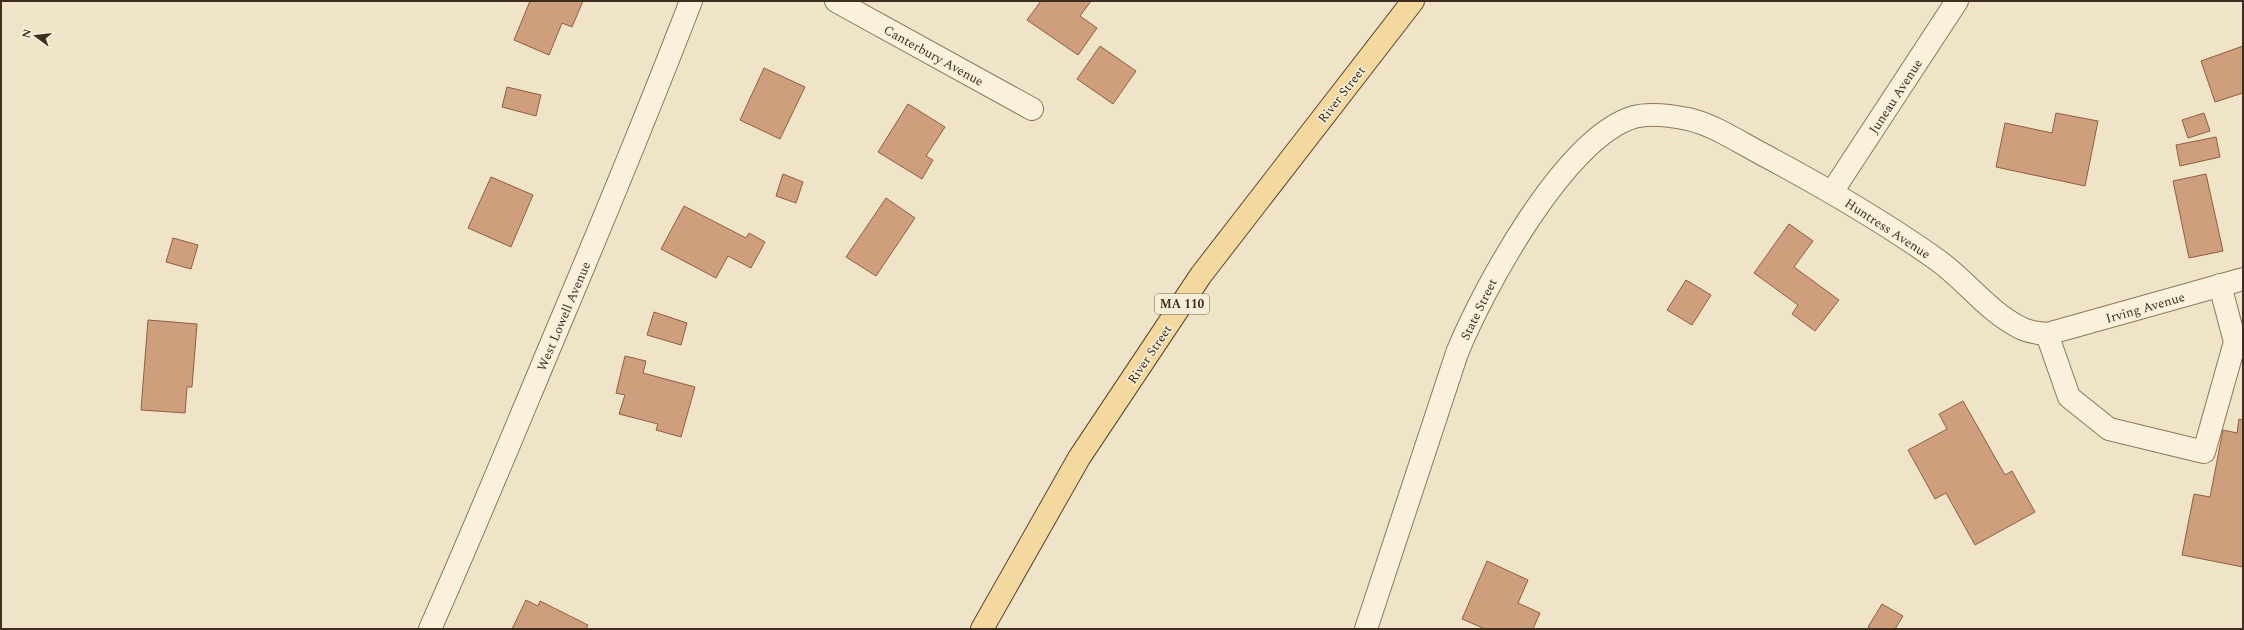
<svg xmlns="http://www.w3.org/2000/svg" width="2244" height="630" font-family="Spectral,serif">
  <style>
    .building { fill: #cf9f7d; stroke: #8d5f41 }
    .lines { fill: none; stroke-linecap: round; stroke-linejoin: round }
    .minor-casing { stroke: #8d765c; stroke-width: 24 }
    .primary-casing { stroke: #5b4430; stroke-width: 24 }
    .minor { stroke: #faf1dc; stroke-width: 22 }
    .primary { stroke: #f3d9a0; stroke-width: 22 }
    .labels { text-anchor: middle; stroke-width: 3; stroke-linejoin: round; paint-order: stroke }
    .shield { fill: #f7eed8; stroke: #756857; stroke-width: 1 }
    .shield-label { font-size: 12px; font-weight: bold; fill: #3d2e20 }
    .street-label { font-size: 13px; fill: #3d2e20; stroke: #f7eed8 }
  </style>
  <rect width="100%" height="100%" fill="#f0e4c8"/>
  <!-- building -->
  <path class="building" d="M530,1H583L572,27L562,23L549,55L514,40Z
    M1041,1H1091L1080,16L1097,28L1078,55L1027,20Z
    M1100,46L1136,71L1113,104L1077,79Z
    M2243,46V93L2215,102L2201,61Z
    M764,68L805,87L780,139L740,120Z
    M507,87L541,95L536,116L502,107Z
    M908,104L945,127L926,156L933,160L922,179L878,152Z
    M2056,113L2098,121L2085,186L1996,167L2005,123L2052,133Z
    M2204,113L2210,131L2188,138L2182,120Z
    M2216,137L2220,157L2180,166L2176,145Z
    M783,174L803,182L796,203L776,196Z
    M2206,174L2223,251L2189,258L2173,181Z
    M491,177L533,195L511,247L468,228Z
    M886,198L915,218L876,276L846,257Z
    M684,206L746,238L749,233L765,242L751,268L728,256L716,278L661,249Z
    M1789,224L1813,241L1794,267L1839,300L1815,331L1792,314L1798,305L1754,273Z
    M173,238L198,245L191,269L166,262Z
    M1686,280L1711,295L1692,325L1667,310Z
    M654,312L687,323L681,345L647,335Z
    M148,320L197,324L192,387H187L185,413L141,410Z
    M625,356L646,361L643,373L695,387L681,437L656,430L658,424L619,414L625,395L616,393Z
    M1963,401L2005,475L2012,471L2035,512L1975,545L1946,493L1935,499L1908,450L1947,429L1939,414Z
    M2239,419L2243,420V567L2182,555L2194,494L2210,497L2223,430L2237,433Z
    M1487,561L1528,580L1518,603L1540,613L1533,629H1485L1462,619Z
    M526,600L538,606L540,601L588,625L586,629H512Z
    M1882,604L1903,616L1895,629H1872L1868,627Z"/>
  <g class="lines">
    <defs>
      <path id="minor" d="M836,1L1032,109
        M1832,192L1957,1
        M2047,334L2069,397L2109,429L2204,452L2235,342L2220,285
        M430,629C474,530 515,430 557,330C603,221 648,112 691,1
        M1366,629L1457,353C1483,289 1565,137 1634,117C1649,113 1673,116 1688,119C1714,125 1739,142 1762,154C1822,186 1881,220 1936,259C1966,280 1988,312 2021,328C2028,332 2039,333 2047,334L2243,279"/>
      <path id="primary" d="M982,629L1079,458L1201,275L1413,1"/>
    </defs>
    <!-- minor casing -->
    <use href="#minor" class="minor-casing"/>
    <!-- primary casing -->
    <use href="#primary" class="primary-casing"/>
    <!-- minor -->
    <use href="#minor" class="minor"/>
    <!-- primary -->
    <use href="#primary" class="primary"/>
  </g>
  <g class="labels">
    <!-- shield labels -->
    <rect class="shield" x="1155" y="294" width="54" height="20" rx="3"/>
    <g class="shield-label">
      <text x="1182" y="308">MA 110</text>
    </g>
    <!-- street labels -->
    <g class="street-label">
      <text transform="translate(934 55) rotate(29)" y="5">Canterbury Avenue</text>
      <text transform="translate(1341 94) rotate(-52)" y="5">River Street</text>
      <text transform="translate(1895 96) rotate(-57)" y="5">Juneau Avenue</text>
      <text transform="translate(1888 228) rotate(33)" y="5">Huntress Avenue</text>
      <text transform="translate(2145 307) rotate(-16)" y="5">Irving Avenue</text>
      <text transform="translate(1478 309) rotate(-64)" y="5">State Street</text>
      <text transform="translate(563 316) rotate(-67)" y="5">West Lowell Avenue</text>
      <text transform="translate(1149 354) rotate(-56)" y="5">River Street</text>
    </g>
  </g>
  <!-- border -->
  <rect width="2244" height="630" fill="none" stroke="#3d2e20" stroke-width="4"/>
  <!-- north arrow -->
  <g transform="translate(36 36) rotate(285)" stroke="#f7eed8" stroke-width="3" paint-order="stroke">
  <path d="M0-3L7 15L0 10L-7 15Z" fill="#3d2e20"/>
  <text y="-6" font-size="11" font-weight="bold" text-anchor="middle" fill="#3d2e20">N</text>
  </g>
</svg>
